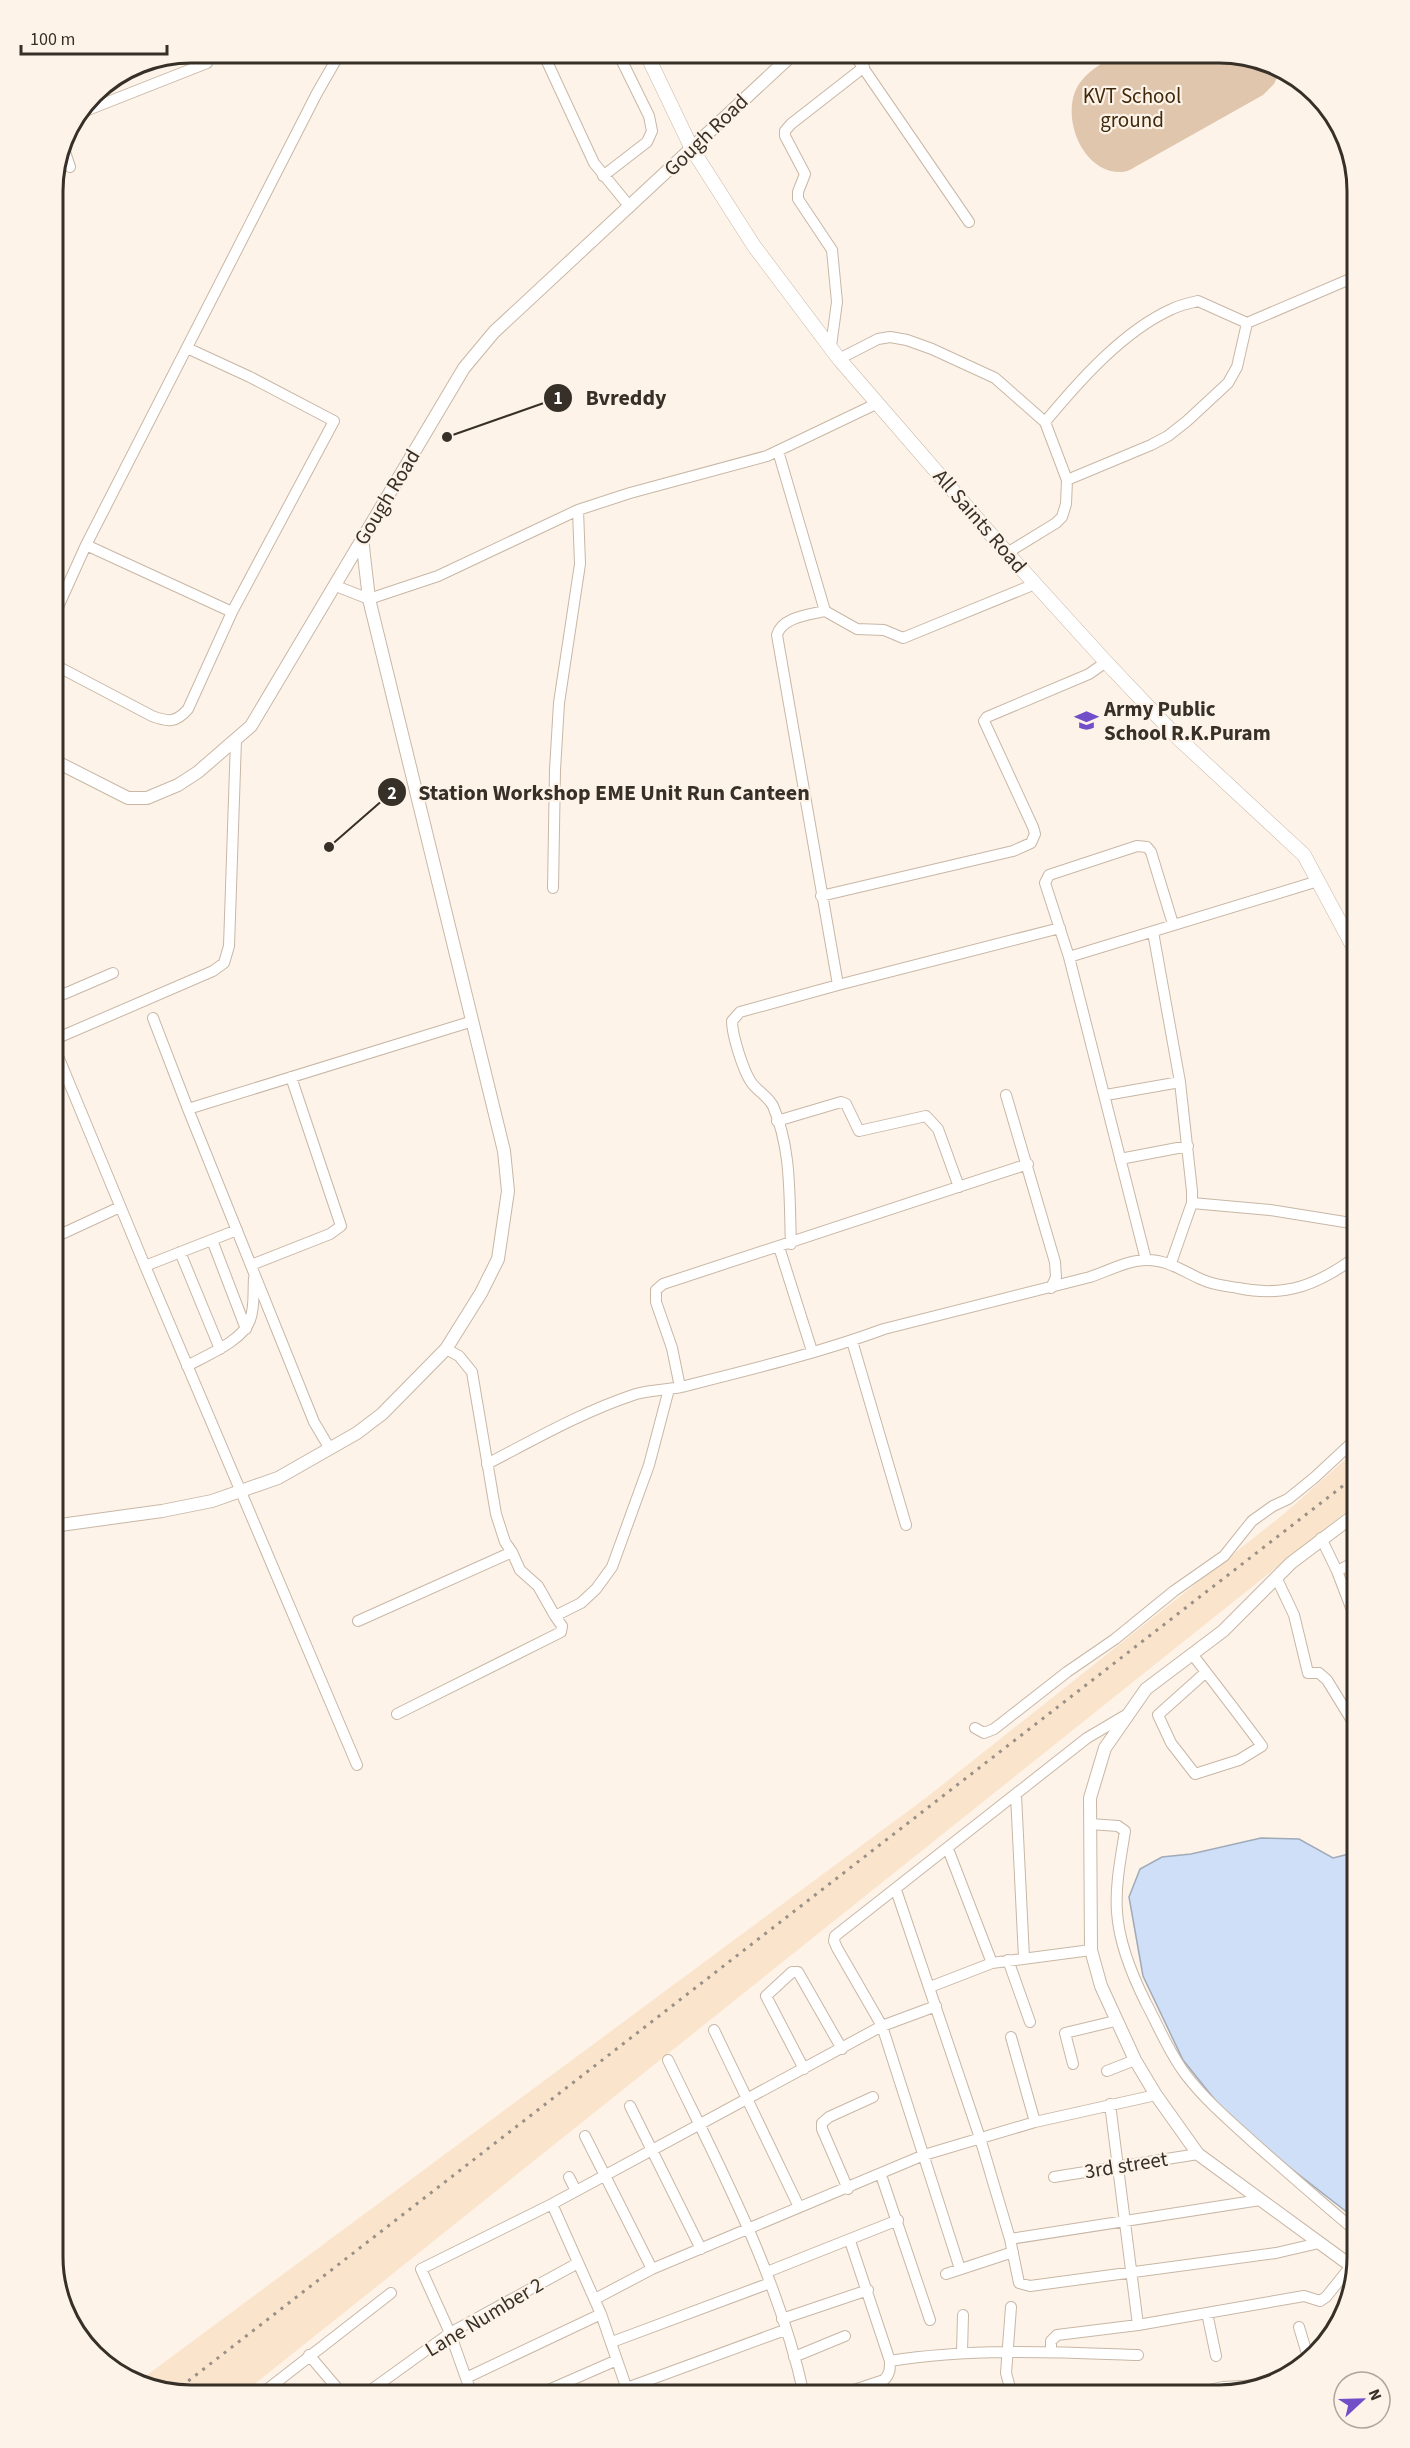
<svg xmlns="http://www.w3.org/2000/svg" width="1410" height="2448" font-family="'Source Sans 3',sans-serif">
  <style>
    .built { fill: #fbe4cc }
    .green { fill: #dfc6ac }
    .water { fill: #cedff7; stroke: #a0aab9; stroke-width: 1.5 }
    .lines { fill: none; stroke-linecap: round; stroke-linejoin: round }
    .minor-casing { stroke: #c8b7a6; stroke-width: 12 }
    .tertiary-casing { stroke: #c8b7a6; stroke-width: 14 }
    .secondary-casing { stroke: #c8b7a6; stroke-width: 15 }
    .minor { stroke: #fff; stroke-width: 10 }
    .tertiary { stroke: #fff; stroke-width: 12 }
    .secondary { stroke: #fff; stroke-width: 14 }
    .rail { stroke: #999087; stroke-width: 3; stroke-dasharray: 3 6; stroke-linecap: butt }
    .labels { text-anchor: middle; stroke-width: 4.5; stroke-linejoin: round; paint-order: stroke }
    .park-label { font-size: 21px; fill: #40280a; stroke: #fef3e8 }
    .street-label { font-size: 21px; fill: #363029; stroke: #fef3e8 }
    .poi-label { font-size: 21px; font-weight: bold; fill: #363029; stroke: #fef3e8; text-anchor: start }
    .rim { fill: none; stroke: #363029; stroke-width: 3 }
    .leader { fill: none; stroke: #363029; stroke-width: 2 }
    .callout-dot { fill: #363029; stroke: #fef3e8; stroke-width: 2 }
    .mark-label { font-size: 18px; text-anchor: middle; font-weight: bold; fill: #fff }
    .callout-label { font-size: 22px; text-anchor: middle; font-weight: bold; fill: #363029; stroke: #fef3e8; stroke-width: 4.5; stroke-linejoin: round; paint-order: stroke }
  </style>
  <rect width="100%" height="100%" fill="#fef3e8"/>
  <!-- built -->
  <path class="built" d="M1357,1449V1503L241,2395H183L139,2381L927,1797L1285,1513Z"/>
  <!-- green -->
  <path class="green" d="M1120,53H1228L1280,71L1274,84L1263,95L1135,167C1132,169 1126,172 1122,172C1080,174 1057,109 1082,80C1092,68 1107,60 1120,53Z"/>
  <!-- water -->
  <path class="water" d="M1261,1838L1299,1839L1333,1858L1357,1852V2220L1235,2125L1183,2060L1143,1976L1129,1897L1140,1869L1162,1857L1191,1854Z"/>
  <g class="lines">
    <defs>
      <path id="minor" d="M543,53L594,163L630,207
        M853,53L969,222
        M80,113L207,63
        M62,143L70,167
        M603,176L647,142L652,131L649,116L618,53
        M831,346L837,302L832,250L798,199V192L805,174L785,136V131L791,124L864,67
        M839,359L878,339L890,337L907,340L932,349L995,378L1045,422L1067,480L1066,504L1062,517L1056,523L1007,553
        M1045,422C1079,381 1123,331 1172,309C1180,305 1189,303 1198,301L1247,323
        M778,451L825,611L857,629L884,630L903,638L1035,584
        M1067,480L1151,445L1168,436L1187,421L1228,383L1237,367L1247,323L1357,276
        M86,545L232,612
        M336,586L369,599L438,576L578,510L630,493L767,456L878,403
        M825,611C809,615 782,617 777,635L838,985L1060,928
        M53,618L86,545L317,93L340,53
        M53,664L152,716C168,722 176,723 188,709L232,612L334,421L250,377L187,348
        M553,888L555,770L559,703L580,564L578,510
        M821,896L1013,851L1031,843L1035,834L1033,827L984,721L987,717L1089,674L1106,662
        M1153,932L1180,1082L1192,1191V1203L1171,1263
        M1069,957L1318,881
        M53,993L64,994L113,973
        M153,1018L188,1109
        M53,1040L213,971L224,963L229,946L236,740
        M53,1044L145,1266L357,1765
        M1006,1095L1055,1262L1056,1277L1051,1288
        M1106,1095L1180,1082
        M777,1121L841,1102L846,1104L859,1131L926,1116L938,1129L959,1187
        M1120,1159L1188,1146
        M1192,1203L1270,1210L1357,1224
        M53,1238L120,1207
        M212,1240L246,1329
        M791,1244C789,1197 792,1150 773,1106C768,1096 757,1091 751,1082C743,1070 732,1035 732,1021L740,1012L838,985
        M779,1247L812,1351
        M180,1252L220,1349
        M1146,1260L1069,957L1045,883L1049,875L1137,846L1147,847L1151,852L1173,924
        M251,1265L330,1234L341,1226L291,1077
        M145,1266L237,1230
        M852,1341L906,1525
        M446,1349L459,1356L472,1372L496,1514L505,1542L512,1552
        M187,1366C205,1356 243,1341 250,1320C255,1307 253,1292 254,1278
        M680,1387L672,1348L656,1302V1290L663,1284L1028,1164
        M330,1449L314,1422L188,1109L473,1021
        M487,1464C535,1439 584,1411 636,1394C651,1390 666,1390 681,1387C749,1370 819,1353 884,1329L1090,1277C1108,1271 1128,1260 1147,1260C1169,1260 1184,1272 1203,1280C1214,1285 1226,1286 1238,1288C1287,1298 1319,1284 1357,1256
        M1321,1538L1337,1571L1357,1623
        M1337,1571L1357,1561
        M1276,1577L1294,1615L1308,1673H1319L1327,1680L1351,1719
        M358,1621L512,1552L520,1570L538,1586L555,1616
        M1192,1654C1216,1685 1239,1715 1262,1746L1239,1760L1195,1774L1171,1743L1158,1715L1206,1672
        M397,1714L561,1632L562,1626L555,1616L581,1603L596,1589L612,1567L649,1465L669,1389
        M975,1728L984,1733L994,1729L1067,1672L1115,1639L1174,1591L1224,1556L1252,1521L1273,1506L1288,1499L1314,1478L1357,1438
        M1016,1795L1024,1958
        M1090,1824L1118,1826L1125,1831C1121,1857 1115,1885 1117,1912C1119,1944 1132,1975 1146,2003C1159,2027 1169,2053 1186,2075C1206,2101 1230,2121 1254,2143C1288,2173 1322,2203 1357,2232
        M948,1849L992,1963
        M896,1890L980,2138L1010,2239L1019,2283L1030,2286L1276,2253L1319,2243
        M1008,1960L1030,2022
        M930,1987L992,1963L1091,1950
        M714,2030L799,2207
        M1011,2037L1035,2122
        M668,2060C721,2170 778,2275 804,2395
        M1073,2064L1065,2033L1115,2021
        M804,2069L766,1996L792,1972H798L842,2049
        M1107,2071L1135,2060
        M1110,2104L1138,2325
        M630,2106L701,2249
        M585,2136L652,2269
        M881,2175L930,2320
        M569,2177L576,2191
        M1054,2177L1198,2154
        M848,2189L822,2129V2123L829,2117L873,2097
        M552,2204L601,2314L629,2395
        M1010,2239L1260,2200
        M960,2269L882,2026L837,1948L834,1941L835,1936L1087,1738L1126,1715
        M767,2272L898,2220
        M946,2274L1013,2252
        M595,2299L652,2269L924,2155L1035,2122L1156,2095
        M1011,2307L1006,2373L1012,2395
        M1207,2313L1216,2356
        M782,2319L868,2290
        M1299,2327L1308,2357
        M612,2342L770,2283
        M962,2352L963,2315
        M1051,2352V2341L1057,2335L1138,2325L1304,2296L1320,2301L1326,2297L1351,2266
        M309,2355L343,2395
        M794,2357L845,2336
        M890,2361C973,2348 1055,2352 1138,2355
        M466,2378L601,2314
        M1269,2384L1281,2380
        M627,2388L785,2330
        M260,2395L391,2293
        M364,2395L450,2333L578,2263
        M472,2395L450,2333L421,2269L552,2204L882,2026L936,2006
        M537,2395L617,2360
        M839,2395L884,2380C890,2374 890,2369 890,2361L850,2241
        M1187,2395L1223,2387L1262,2385"/>
      <path id="tertiary" d="M53,760L128,798H147L178,785L198,772L251,726L464,368L494,332L794,53
        M53,1526L162,1511L212,1501L278,1478L357,1433L382,1414L446,1349L481,1293L498,1259L508,1191L504,1151L369,599L362,538
        M1354,2268L1198,2154L1156,2095L1135,2060L1101,1986L1091,1950L1090,1798L1105,1748L1146,1689L1223,1631L1291,1563L1357,1513"/>
      <path id="secondary" d="M646,53L692,149L754,246L839,359L1007,553L1106,662L1178,738L1304,855L1357,954"/>
    </defs>
    <!-- minor casing -->
    <use href="#minor" class="minor-casing"/>
    <!-- tertiary casing -->
    <use href="#tertiary" class="tertiary-casing"/>
    <!-- secondary casing -->
    <use href="#secondary" class="secondary-casing"/>
    <!-- minor -->
    <use href="#minor" class="minor"/>
    <!-- tertiary -->
    <use href="#tertiary" class="tertiary"/>
    <!-- secondary -->
    <use href="#secondary" class="secondary"/>
    <!-- rail -->
    <path class="rail" d="M174,2392L1357,1475"/>
  </g>
  <!-- icons -->
  <defs>
    <symbol id="school-bare" viewBox="-9 -9 18 18"><path d="M0-5L7-2L0 1L-7-2ZM-4 1L0 2.5L4 1V4Q0 6-4 4Z" fill="#724fc8" stroke="#fef3e8" stroke-width="2.5" paint-order="stroke"/></symbol>
  </defs>
  <g fill-rule="evenodd">
    <use href="#school-bare" x="1070" y="704" width="33" height="33"/>
  </g>
  <g class="labels">
    <!-- park labels -->
    <g class="park-label">
      <text x="1132" y="103">KVT School<tspan x="1132" dy="24">ground</tspan></text>
    </g>
    <!-- street labels -->
    <g class="street-label">
      <text transform="translate(706 135) rotate(-44)" y="7">Gough Road</text>
      <text transform="translate(387 497) rotate(-59)" y="7">Gough Road</text>
      <text transform="translate(980 521) rotate(49)" y="7">All Saints Road</text>
      <text transform="translate(1126 2165) rotate(-9)" y="7">3rd street</text>
      <text transform="translate(484 2317) rotate(-31)" y="7">Lane Number 2</text>
    </g>
    <!-- poi labels -->
    <g class="poi-label">
      <text x="1104" y="716">Army Public<tspan x="1104" dy="24">School R.K.Puram</tspan></text>
    </g>
  </g>
  <!-- crop -->
  <path d="M0 0H1410V2448H0ZM191 63H1219A128 128 0 0 1 1347 191V2257A128 128 0 0 1 1219 2385H191A128 128 0 0 1 63 2257V191A128 128 0 0 1 191 63Z" fill="#fef3e8" fill-rule="evenodd"/>
  <path class="rim" d="M191 63H1219A128 128 0 0 1 1347 191V2257A128 128 0 0 1 1219 2385H191A128 128 0 0 1 63 2257V191A128 128 0 0 1 191 63Z"/>
  <!-- callouts -->
  <path class="leader" d="M447 437L558 398M329 847L392 792"/>
  <g class="callout-dot">
    <circle cx="447" cy="437" r="6"/>
    <circle cx="329" cy="847" r="6"/>
    <circle cx="558" cy="398" r="15"/>
    <circle cx="392" cy="792" r="15"/>
  </g>
  <g class="mark-label">
    <text x="558" y="404">1</text>
    <text x="392" y="799">2</text>
  </g>
  <g class="callout-label">
    <text x="626" y="405">Bvreddy</text>
    <text x="614" y="800">Station Workshop EME Unit Run Canteen</text>
  </g>
  <!-- north arrow -->
  <g transform="translate(1362 2400) rotate(68)"><circle r="28" fill="#fef3e8" stroke="#aea59c" stroke-width="1.5"/>
  <path d="M0-4.5L10 22L0 15L-10 22Z" fill="#724fc8"/>
  <text y="-9" font-size="16" font-weight="bold" text-anchor="middle" fill="#363029">N</text>
  </g>
  <!-- scale -->
  <path d="M21 45v9h146v-9" fill="none" stroke="#363029" stroke-width="3"/>
  <text x="30" y="45" font-size="18" fill="#363029" stroke="#fef3e8" stroke-width="4.5" paint-order="stroke">100 m</text>
</svg>
